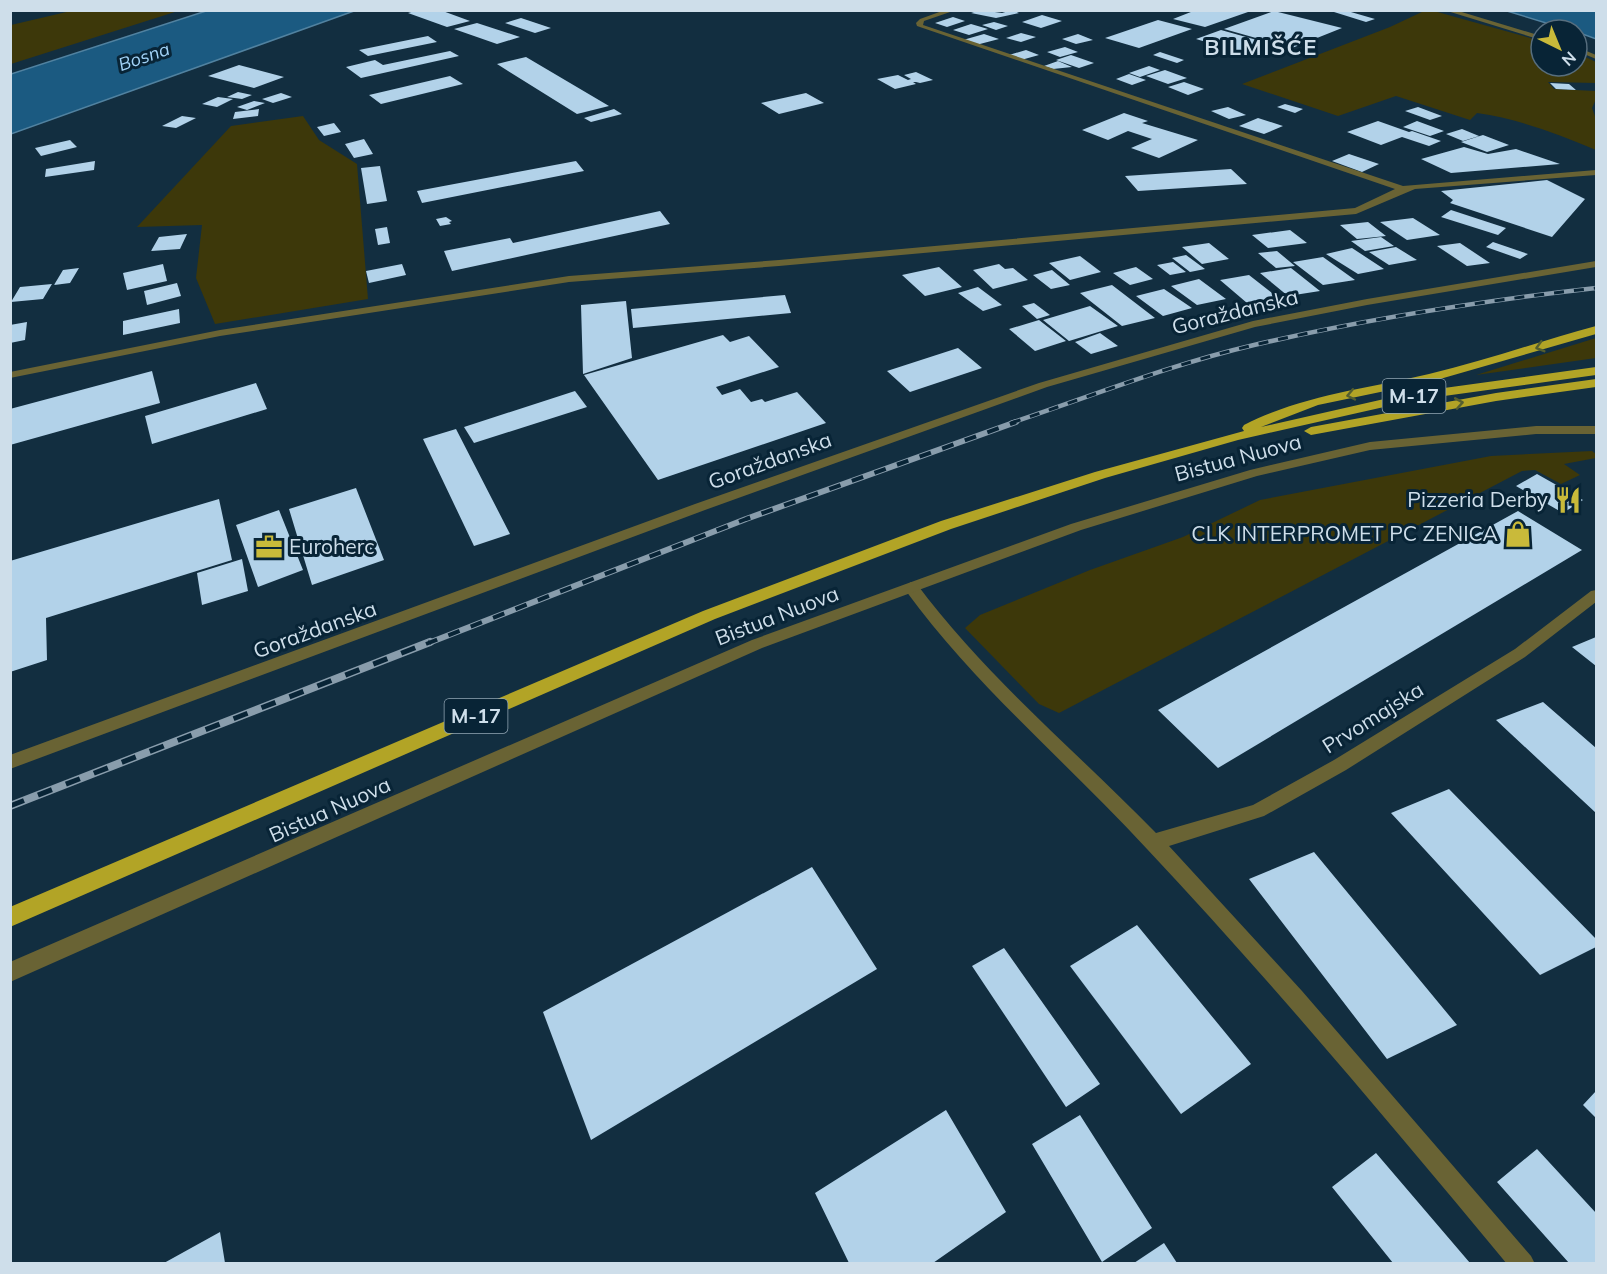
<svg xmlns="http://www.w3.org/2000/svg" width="1607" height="1274" font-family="Mulish,sans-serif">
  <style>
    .green { fill: #3d380a }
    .water { fill: #1b5a81; stroke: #5182a0; stroke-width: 1.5 }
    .building { fill: #b2d2e9 }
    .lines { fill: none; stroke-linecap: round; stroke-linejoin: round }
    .minor { fill: #696334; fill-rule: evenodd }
    .tertiary { fill: #696334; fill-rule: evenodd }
    .trunk { fill: #b2a426; fill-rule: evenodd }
    .rail-far2-casing { stroke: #899dac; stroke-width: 4.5 }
    .rail-far1-casing { stroke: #899dac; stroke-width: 6 }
    .rail-casing { stroke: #899dac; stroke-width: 8 }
    .rail-far2 { stroke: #082436; stroke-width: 3; stroke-dasharray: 10; stroke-linecap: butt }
    .rail-far1 { stroke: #082436; stroke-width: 4; stroke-dasharray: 12; stroke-linecap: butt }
    .rail { stroke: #082436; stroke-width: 5; stroke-dasharray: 15; stroke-linecap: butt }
    .oneway { stroke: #545e2f }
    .labels { text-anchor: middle; stroke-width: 6; stroke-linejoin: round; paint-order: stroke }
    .far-water-label { font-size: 18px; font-style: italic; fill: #a2d3f7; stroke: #082436 }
    .shield { fill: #082436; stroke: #93a6b4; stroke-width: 1.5 }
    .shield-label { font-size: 20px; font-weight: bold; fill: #cedeea }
    .street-label { font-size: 21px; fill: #cedeea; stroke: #082436 }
    .poi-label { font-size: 21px; fill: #cedeea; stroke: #082436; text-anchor: end }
    .far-district-label { font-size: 22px; font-weight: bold; letter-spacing: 1.5px; fill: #cedeea; stroke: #082436 }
  </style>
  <rect width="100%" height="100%" fill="#122e40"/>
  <!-- green -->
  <path class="green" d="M75,10H178V11L11,64V25Z
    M1424,11H1434L1541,41V66H1577V53L1596,62V83L1548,82L1554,89L1596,91V99L1592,108L1596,119V150C1558,134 1519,119 1477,113L1470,120L1396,96L1338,116L1242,84L1390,27Z
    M303,116L319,140L357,164L368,299L215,324L196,278L202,225L137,227L231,126Z
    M1596,338V358L1476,375Z
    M1592,451L1596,454V458L1564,464L1580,475L1561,484L1535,470L1522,471L1059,713L1039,704L965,628L980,615L1090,570L1183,537L1260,500L1491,456Z"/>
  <!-- water -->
  <path class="water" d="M206,11H354L11,134V74Z
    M1507,11H1596V39L1577,32V30H1569Z"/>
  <!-- building -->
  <path class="building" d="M418,10H440L470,21L447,27L408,13Z
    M980,10L1002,13L1012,10L1019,13L996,18L971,13Z
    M1196,10H1242L1248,12L1205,27L1173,19Z
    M1344,10L1375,19L1366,22L1334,12Z
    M1274,11L1342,28L1292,48L1224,29Z
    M1042,15L1062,21L1041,28L1022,22Z
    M953,17L965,21L947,27L935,23Z
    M521,18L551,28L535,33L505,23Z
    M1158,20L1192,29L1139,48L1105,38Z
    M994,22L1008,26L996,30L982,25Z
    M477,23L520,37L497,44L454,29Z
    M971,24L988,29L969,35L953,30Z
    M1221,30L1275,45L1250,55L1196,39Z
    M1021,33L1036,37L1021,42L1006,38Z
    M984,34L999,39L976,45L963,40Z
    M1078,34L1093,40L1076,44L1062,39Z
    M428,36L437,42L368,56L359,50Z
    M1065,47L1078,52L1060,57L1047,52Z
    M1026,50L1039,55L1021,60L1009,55Z
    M450,51L459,56L361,78L346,67L375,60L383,65Z
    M1160,52L1184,60L1177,63L1153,55Z
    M1071,55L1094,63L1079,68L1056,60Z
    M526,57L609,106L577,114L497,64Z
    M1058,61L1072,67L1053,69L1044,66Z
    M239,65L284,77L254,88L208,76Z
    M1149,66L1160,70L1140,77L1129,73Z
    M1165,70L1187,78L1168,84L1146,76Z
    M916,72L933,80L920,83L916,82H913L916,84L895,89L877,79L898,75L908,80L911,79L904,75Z
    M1129,74L1146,80L1132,85L1116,79Z
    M450,76L463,84L381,104L369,95Z
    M1184,82L1204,89L1188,95L1168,87Z
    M1550,83L1569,84L1576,90L1556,89Z
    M238,92L252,95L242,99L227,97Z
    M281,93L292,97L273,103L262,99Z
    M806,93L824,103L779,114L761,103Z
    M218,97L233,99L217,107L202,104Z
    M254,101L265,103L247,110L237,107Z
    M1285,104L1303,109L1295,113L1277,107Z
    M1228,107L1246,115L1229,119L1211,111Z
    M1418,107L1442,116L1430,120L1405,111Z
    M259,109L258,116L233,119L235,112Z
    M614,109L622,114L591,122L584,118Z
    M1124,113L1148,121L1142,123L1198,140L1159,158L1131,148L1152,139L1128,131L1108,140L1082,130Z
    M182,116L196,118L176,128L162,126Z
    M1258,118L1283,126L1264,134L1239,126Z
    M1378,121L1409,132L1412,131L1441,141L1429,146L1402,137L1381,145L1347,132Z
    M1417,121L1444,131L1430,136L1403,127Z
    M334,123L341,132L324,136L317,127Z
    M1462,129L1479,136L1463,141L1446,134Z
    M1483,135L1509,145L1487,152L1461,142Z
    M364,139L373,154L354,158L345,144Z
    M70,140L77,147L41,156L35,148Z
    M1464,147L1488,154L1516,149L1560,164L1451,173L1421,159Z
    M1349,154L1379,164L1362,172L1332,161Z
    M95,161L94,170L45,177L46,169Z
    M576,161L584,171L422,203L417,191Z
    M380,166L387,201L367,204L361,168Z
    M1231,169L1247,184L1138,191L1125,176Z
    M1547,180L1585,199L1552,237L1450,203L1453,200L1441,191Z
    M1451,210L1506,228L1498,235L1441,217Z
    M660,211L670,224L452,271L444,251L510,238L513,243Z
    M446,217L452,221L449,222L451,224L440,226L436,219Z
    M1413,218L1440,235L1407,240L1380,222Z
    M1368,222L1386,236L1357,239L1340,225Z
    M387,227L390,243L378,245L375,229Z
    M1290,230L1307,243L1268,248L1252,235Z
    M187,234L180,249L151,251L159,237Z
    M1381,237L1394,246L1365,251L1351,241Z
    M1493,242L1528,254L1520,259L1486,247Z
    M1209,243L1229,259L1202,264L1182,247Z
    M1460,243L1490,263L1467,266L1437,246Z
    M1396,247L1417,260L1389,265L1369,252Z
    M1352,248L1384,269L1358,274L1326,254Z
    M1277,251L1295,266L1276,268L1258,253Z
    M1186,255L1205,269L1190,272L1172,258Z
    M1080,256L1101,272L1070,280L1049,263Z
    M1323,257L1355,280L1323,285L1293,262Z
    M1173,262L1186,272L1170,275L1157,265Z
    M163,264L167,281L127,290L123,273Z
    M402,264L406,275L369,283L366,271Z
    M999,264L1005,269L1013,268L1028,280L993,289L973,270Z
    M939,267L962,287L925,296L902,275Z
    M1136,267L1153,279L1130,285L1113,273Z
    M79,268L70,283L54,285L63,270Z
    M1291,268L1320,291L1288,296L1260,273Z
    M1052,270L1070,285L1051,289L1033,275Z
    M1249,275L1277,297L1247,303L1220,280Z
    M1199,279L1226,299L1197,305L1171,286Z
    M177,283L181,296L147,305L144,291Z
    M52,284L43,299L11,302L20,287Z
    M1112,285L1155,318L1122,326L1080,293Z
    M978,287L1002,305L983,311L958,293Z
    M1164,289L1192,308L1163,316L1136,296Z
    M785,295L791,313L633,328L631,309Z
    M626,301L632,358L583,374L581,305Z
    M1034,303L1050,315L1037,319L1022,306Z
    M1090,306L1118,326L1069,341L1043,320Z
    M179,309L180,323L123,335V321Z
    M1039,320L1066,341L1035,351L1009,329Z
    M27,322L25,340L10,343V325Z
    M1100,333L1118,346L1091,354L1075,342Z
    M723,335L730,342L749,336L779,367L716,387L722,395L740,389L751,402L762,399L765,402L797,392L826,423L658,480L584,375Z
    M958,348L982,368L910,392L887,371Z
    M152,371L160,403L10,445V409Z
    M256,383L267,409L152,444L145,416Z
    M575,391L587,407L474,443L464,427Z
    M456,429L510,534L474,546L423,439Z
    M1537,474L1583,500L1563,513L1516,486Z
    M356,488L384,560L312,585L289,509Z
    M219,499L232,560L46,618L47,660L10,672V561Z
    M279,510L303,570L258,587L236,525Z
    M1518,511L1582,550L1218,768L1158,710Z
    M242,559L248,591L202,605L197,573Z
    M1596,637V666L1572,647Z
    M1543,702L1596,748V813L1496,720Z
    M1449,789L1596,939V947L1540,975L1391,813Z
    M1314,852L1457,1025L1387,1059L1249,879Z
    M812,867L877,969L591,1140L543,1012Z
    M1137,925L1251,1064L1181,1114L1070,966Z
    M1004,948L1100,1084L1066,1107L972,966Z
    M1596,1091V1118L1583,1105Z
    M946,1110L1006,1212L933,1263H849L815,1193Z
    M1080,1115L1152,1228L1102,1262L1032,1144Z
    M1537,1149L1596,1213V1263H1569L1497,1182Z
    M1376,1153L1470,1263H1393L1332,1187Z
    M220,1232L225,1263H164Z
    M1164,1243L1177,1263H1134Z"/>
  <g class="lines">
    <!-- minor -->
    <path class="minor" d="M945,10L953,11L924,21L923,25L1403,186L1596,170V175L1415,189L1356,214L779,266L569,282L220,336L10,378V372L220,330L569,276L779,260L1355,208L1395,189L917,26L916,23L920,19Z
      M1444,10H1455L1541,36V40Z
      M1577,47L1596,55V59L1577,51Z
      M911,582L916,583C986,677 1075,750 1156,833L1253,805L1334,760L1515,649L1591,591L1596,590V602L1525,657L1346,770L1264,816L1169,846L1302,991L1531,1256L1535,1264H1507C1390,1123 1272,982 1147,849C1067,762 976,687 906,591L904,587Z"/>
    <!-- tertiary -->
    <path class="tertiary" d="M1596,261V267L1367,305L1255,327L1047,387L705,510L10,769V755L695,504L1039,383L1253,321L1367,299Z
      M1536,426H1596V434H1536L1370,450L1257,476L1081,530L762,648L10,982V962L752,640L1071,524L1250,470L1370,442Z"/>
    <!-- trunk -->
    <path class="trunk" d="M1596,326V334L1433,381L1318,405L1261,427L1415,392L1596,367V375L1415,400L1238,440L1105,478L951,529L715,619L10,927V907L703,611L941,521L1095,472L1244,431L1242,428L1244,425C1303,395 1366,389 1429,374C1485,361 1540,341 1596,326Z
      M1596,379V387L1496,401L1311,435L1304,431L1311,427L1496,393Z"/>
    <defs>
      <path id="rail-far2" d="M1011,423C1092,396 1172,364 1254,345C1367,319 1481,301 1596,288"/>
      <path id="rail-far1" d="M426,644L746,519L1016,422"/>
      <path id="rail" d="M10,806L430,642"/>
    </defs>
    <!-- rail-far2 casing -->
    <use href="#rail-far2" class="rail-far2-casing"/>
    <!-- rail-far1 casing -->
    <use href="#rail-far1" class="rail-far1-casing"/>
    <!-- rail casing -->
    <use href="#rail" class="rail-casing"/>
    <!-- rail-far2 -->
    <use href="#rail-far2" class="rail-far2"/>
    <!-- rail-far1 -->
    <use href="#rail-far1" class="rail-far1"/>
    <!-- rail -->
    <use href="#rail" class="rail"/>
  </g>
  <!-- one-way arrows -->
  <defs><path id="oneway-chevron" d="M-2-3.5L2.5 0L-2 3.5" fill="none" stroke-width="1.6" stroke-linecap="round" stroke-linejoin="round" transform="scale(1.5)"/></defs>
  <g class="oneway">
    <use href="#oneway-chevron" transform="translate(1540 347) rotate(164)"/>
    <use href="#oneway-chevron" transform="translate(1351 395) rotate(168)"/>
    <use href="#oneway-chevron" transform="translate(1459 403) rotate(-10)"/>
  </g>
  <!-- icons -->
  <defs>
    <symbol id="restaurant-bare" viewBox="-9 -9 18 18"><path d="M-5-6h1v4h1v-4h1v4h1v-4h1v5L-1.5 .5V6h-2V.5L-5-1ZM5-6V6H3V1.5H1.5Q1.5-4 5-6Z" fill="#c9ba3a" stroke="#082436" stroke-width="2.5" paint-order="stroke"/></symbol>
    <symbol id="shop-bare" viewBox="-9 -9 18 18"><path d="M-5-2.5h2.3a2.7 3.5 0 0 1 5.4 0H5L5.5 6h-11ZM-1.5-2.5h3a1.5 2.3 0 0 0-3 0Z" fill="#c9ba3a" stroke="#082436" stroke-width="2.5" paint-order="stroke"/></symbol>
    <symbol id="office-bare" viewBox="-9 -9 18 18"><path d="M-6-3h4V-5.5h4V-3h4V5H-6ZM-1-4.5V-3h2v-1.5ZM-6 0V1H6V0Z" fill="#c9ba3a" stroke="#082436" stroke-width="2.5" paint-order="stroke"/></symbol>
  </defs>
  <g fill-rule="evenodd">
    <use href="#restaurant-bare" x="1549" y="481" width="38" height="38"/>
    <use href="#shop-bare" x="1499" y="515" width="38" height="38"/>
    <use href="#office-bare" x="250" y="528" width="38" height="38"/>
  </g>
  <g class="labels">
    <!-- far-water labels -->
    <g class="far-water-label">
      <text transform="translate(144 57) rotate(-19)" y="6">Bosna</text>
    </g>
    <!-- shield labels -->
    <g class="shield">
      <rect x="1382.5" y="379" width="63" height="34" rx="4.5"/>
      <rect x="444.5" y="699" width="63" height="34" rx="4.5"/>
    </g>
    <g class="shield-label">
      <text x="1414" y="403">M-17</text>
      <text x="476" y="723">M-17</text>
    </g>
    <!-- street labels -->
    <g class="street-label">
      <text transform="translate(1235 312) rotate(-14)" y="7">Goraždanska</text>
      <text transform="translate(1238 458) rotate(-15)" y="7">Bistua Nuova</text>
      <text transform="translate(770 461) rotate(-20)" y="7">Goraždanska</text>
      <text transform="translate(777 616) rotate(-21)" y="7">Bistua Nuova</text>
      <text transform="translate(315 630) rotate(-20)" y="7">Goraždanska</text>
      <text transform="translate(1373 718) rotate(-32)" y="7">Prvomajska</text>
      <text transform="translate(330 810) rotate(-24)" y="7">Bistua Nuova</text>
    </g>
    <!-- poi labels -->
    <g class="poi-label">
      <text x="1548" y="507">Pizzeria Derby</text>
      <text x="1498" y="541">CLK INTERPROMET PC ZENICA</text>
      <text x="289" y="554" text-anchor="start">Euroherc</text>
    </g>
    <!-- far-district labels -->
    <g class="far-district-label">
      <text x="1261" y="55">BILMIŠĆE</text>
    </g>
  </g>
  <!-- border -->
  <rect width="1607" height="1274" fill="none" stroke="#cedeea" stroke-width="24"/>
  <!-- north arrow -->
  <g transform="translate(1559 48) rotate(137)"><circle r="28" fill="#082436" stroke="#576e7e" stroke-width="1.5"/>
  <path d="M0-4.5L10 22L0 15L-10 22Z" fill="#c9ba3a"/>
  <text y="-9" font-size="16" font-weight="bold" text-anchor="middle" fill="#cedeea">N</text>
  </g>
</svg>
